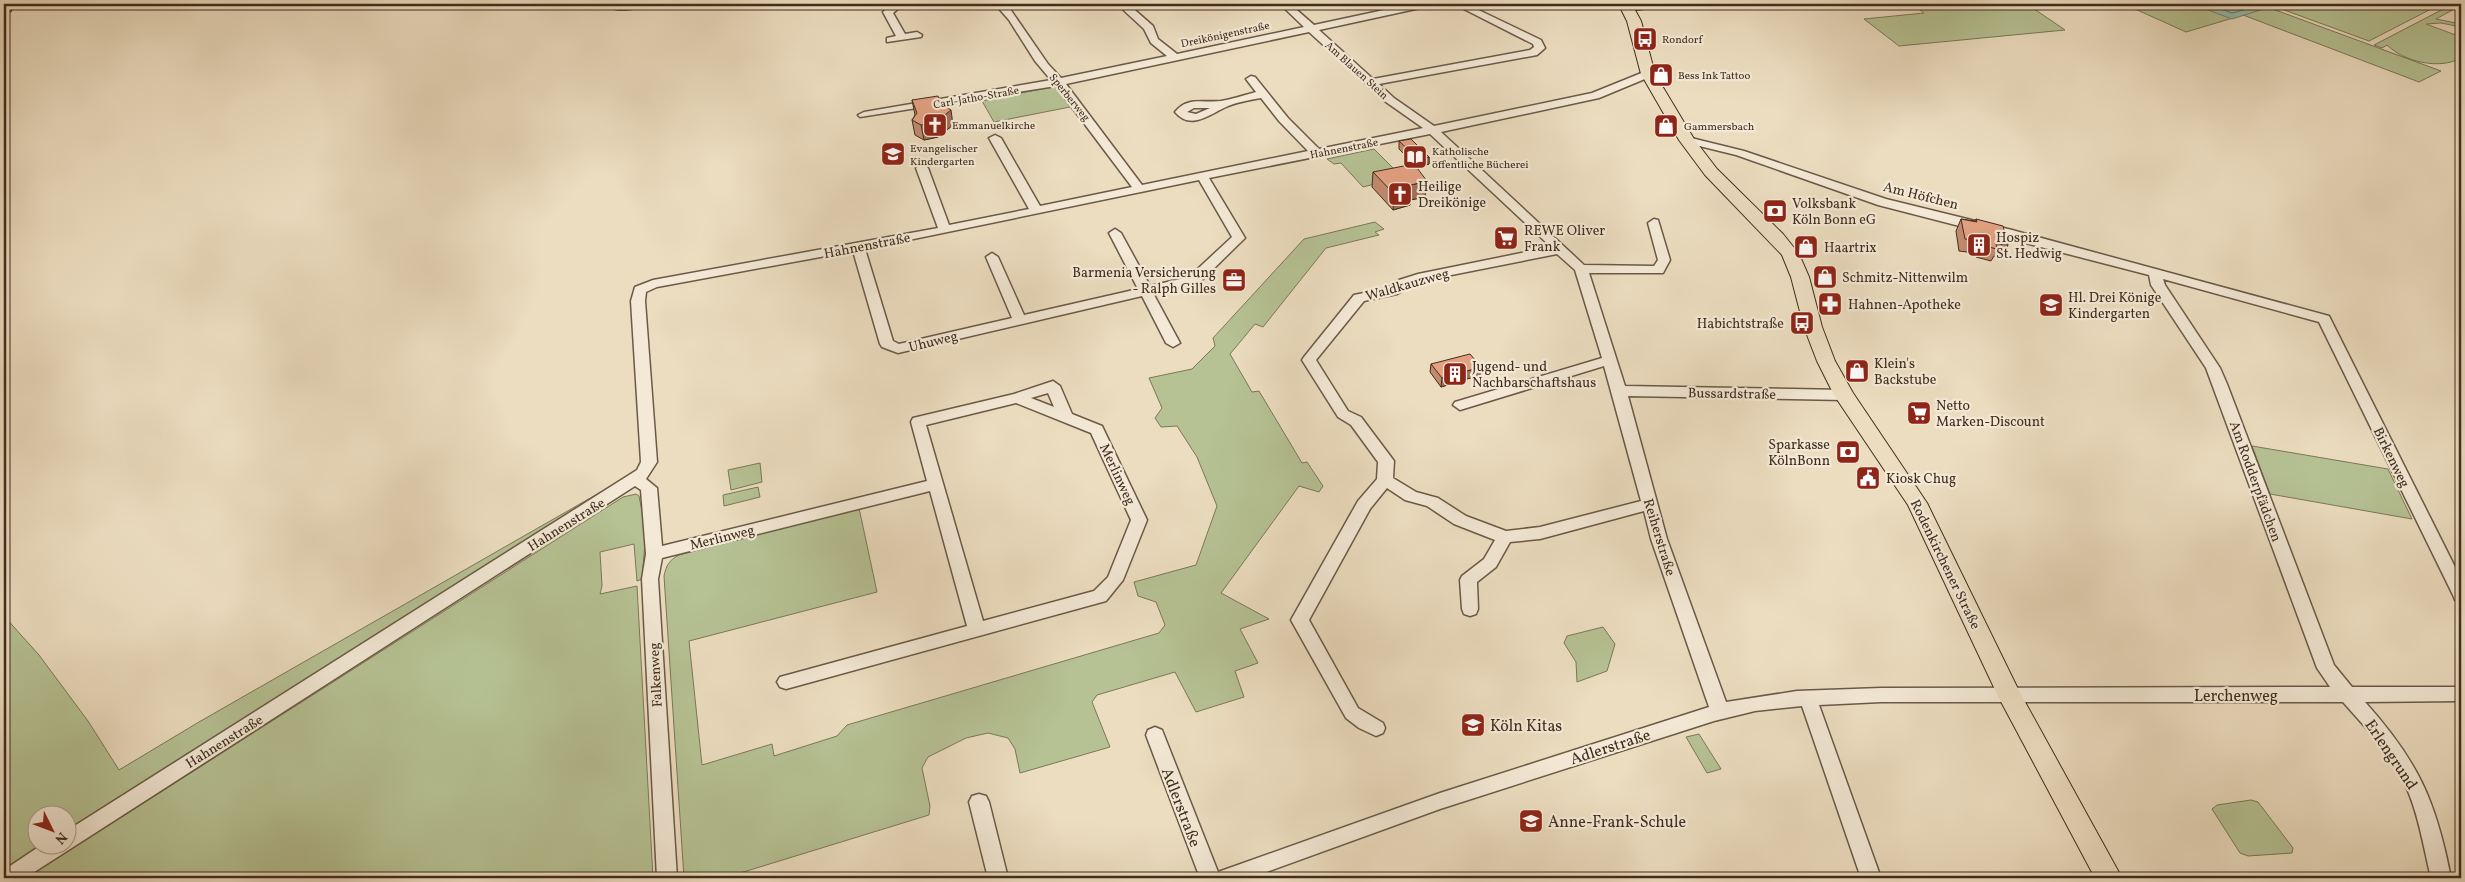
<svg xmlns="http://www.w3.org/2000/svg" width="2465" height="882" font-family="Vollkorn,serif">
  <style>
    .green { fill: #b6c294; stroke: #7b7858 }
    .water { fill: #99bcb0; stroke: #758375 }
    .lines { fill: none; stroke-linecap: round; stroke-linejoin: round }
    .shore { stroke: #6c7466; stroke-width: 1 }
    .minor-casing { stroke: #6b5946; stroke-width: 3 }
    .major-casing { stroke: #402d1d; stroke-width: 2 }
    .minor { fill: #f3e9d6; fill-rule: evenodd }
    .major { fill: #ecddc0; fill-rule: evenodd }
    .wall { fill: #c38a70; stroke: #402d1d }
    .shaded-wall { fill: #9f715b; stroke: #402d1d }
    .building { fill: #e3a182; stroke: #402d1d }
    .labels { text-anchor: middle; stroke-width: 4.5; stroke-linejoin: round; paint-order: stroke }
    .far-street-label { font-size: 11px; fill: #402d1d; stroke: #f3e9d6 }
    .far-poi-label { font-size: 11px; fill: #402d1d; stroke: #f3e9d6; text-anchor: start }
    .poi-label { font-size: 14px; fill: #402d1d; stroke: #f3e9d6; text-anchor: start }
    .street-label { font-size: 14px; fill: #402d1d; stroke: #f3e9d6 }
    .near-street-label { font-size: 16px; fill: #402d1d; stroke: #f3e9d6 }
    .near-poi-label { font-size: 16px; fill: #402d1d; stroke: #f3e9d6; text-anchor: start }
  </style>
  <rect width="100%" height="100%" fill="#ecddc0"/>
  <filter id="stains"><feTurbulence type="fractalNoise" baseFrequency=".004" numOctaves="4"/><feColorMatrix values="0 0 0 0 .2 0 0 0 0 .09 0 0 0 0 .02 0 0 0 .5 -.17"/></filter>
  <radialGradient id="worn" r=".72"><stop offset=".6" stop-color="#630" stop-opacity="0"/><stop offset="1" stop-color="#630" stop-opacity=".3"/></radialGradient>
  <!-- green -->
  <path class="green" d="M1912,4H2027L2065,30L1899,46L1864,19L1924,13Z
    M2124,4H2272L2276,5L2270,8L2441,71L2419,82L2243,15L2186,32Z
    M2284,4H2421L2433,8L2369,41L2276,7Z
    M2449,6L2456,8L2436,19L2461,24V27L2441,23L2426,24L2461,37V58C2440,70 2404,62 2387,45L2382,48L2374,45Z
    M1056,86L1070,107L994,122L982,101Z
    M1374,149L1402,177L1363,187L1341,163L1334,164L1327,159Z
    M1375,222L1384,229L1375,232L1379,235L1326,248L1263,327L1255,324L1230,354L1252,392L1259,391L1302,463L1307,462L1323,486L1319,492L1299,486L1221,593L1269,619L1240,629L1258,663L1235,671L1244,697L1196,712L1175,672L1097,695L1092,702L1110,747L1020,773L1015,749L1008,738L988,733L966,738L928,757L922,768L930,806L929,815L724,878H684L664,576C666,566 669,560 679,555L859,508L877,592L689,641L702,765L772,744L774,756L837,736L847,725L1159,633L1165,625L1156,602L1138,596L1134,582L1196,565L1217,506L1197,457L1177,426L1161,427L1155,418L1162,408L1149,378L1192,369L1215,346L1213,338L1304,239Z
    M2252,446L2388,469L2412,519L2270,494Z
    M760,463L762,482L731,490L728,470Z
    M758,487L760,497L724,506L723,495Z
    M606,489L605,493L68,833V814H38V844L49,845L4,873V616L39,655L88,721L119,770L199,722Z
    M636,494L639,496L646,532L642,579L637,581L634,544L600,552L602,586L600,594L637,586L653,878H26L623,497Z
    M1603,627L1615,644L1607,671L1577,682L1576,662L1564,643L1567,636Z
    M1699,734L1721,769L1707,773L1686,737Z
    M2251,800L2258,802L2293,848L2292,853L2248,856L2240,853L2212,809L2217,805Z"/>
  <!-- water -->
  <path class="water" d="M2192,4H2272L2276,5L2232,19Z"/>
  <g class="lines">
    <!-- shore -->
    <path class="shore" d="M2206,4L2232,13L2266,4"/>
    <defs>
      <path id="minor" d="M619,4H644C638,9 618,12 612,7Z
        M886,4H896L899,8L893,13L905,34L917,32L922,35L921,37L887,42V38L896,36L883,12L888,7Z
        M995,4H1005L1010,9L1048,64L1061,78L1167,56L1151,43L1144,29L1117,4H1128L1153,26L1158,39L1177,54L1304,27L1280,4H1290L1314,25L1412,4H1430L1425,7L1319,30L1373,79L1530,50L1534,47L1533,44L1454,4H1466L1541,40L1545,48L1537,55L1379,84L1394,98L1434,126L1592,93L1644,72H1652V76L1599,98L1441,132L1584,265L1654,266L1658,260L1648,223L1654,219L1658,220L1670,260L1663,273H1589L1625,386L1844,390L1851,395L1844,400L1628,396L1667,539L1726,702L1797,691L1881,688L2330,687L2317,668L2206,368L2151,285L2149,275L1878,205L1736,155L1683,142V138L1687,137L1744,151L1886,199L2012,230L2329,316L2461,579V601L2455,600L2453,595L2319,322L2163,279L2165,285L2220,368L2227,384L2334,665L2352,687H2461V701L2365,702C2418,761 2436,801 2451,878H2431C2423,845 2418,809 2402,778C2387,749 2364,726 2343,702H1881L1819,705L1881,878H1861L1802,706L1755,711L1714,721L1440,809L1250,878H1200L1146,735L1148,730L1155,727L1162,730L1164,735L1218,872L1440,793L1709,707L1651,539L1644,511L1540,539L1510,542L1496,567L1477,582L1478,609L1476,614L1470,616L1464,614L1462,609L1460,580L1462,576L1484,559L1495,540L1454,524L1427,506L1405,500L1387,488L1370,509L1309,620L1358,708L1383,723L1385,728L1383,733L1376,736L1359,728L1346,718L1291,620L1358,501L1377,479L1378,462L1351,425L1338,417L1302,360L1304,357L1354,295L1388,288L1399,280L1418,274L1551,247L1430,134L1209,178L1245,238L1199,283L1153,293L1180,343L1173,347L1166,343L1142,296L898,353L882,347L880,344L853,251L657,287L646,292L645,301L657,462L646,479L657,488L662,546L927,481L911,422L913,418L1014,394L1053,381L1060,386L1072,414L1102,426L1147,520L1123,580L1106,601L786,689L780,687L777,682L780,677L967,626L930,491L662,558L658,579L677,878H657L642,579L646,554L641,490L635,486L25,878H4V870L43,844H68V830L637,470L641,462L631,301L635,287L653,280L938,228L916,168L922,164L928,168L949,225L1029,209L989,138L995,135L1001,138L1040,206L1132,187L1056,86L860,117L858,115L864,112L1051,80L1035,61L1009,20ZM1309,32L1386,102L1423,128L1319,149L1288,118L1255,77L1251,76L1246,79L1256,92C1244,95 1233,99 1221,101C1204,103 1187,96 1175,112C1191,131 1210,114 1226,107C1236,102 1250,100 1261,98L1279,121L1308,151L1142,185L1066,84ZM1194,108H1210L1196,114L1187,112ZM1199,180L1232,237L1189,277L1150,286L1121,233L1115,229L1109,233L1138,289L1024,315L998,257L992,253L986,257L1012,318L899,344L893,341L865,249ZM1557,254L1575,270L1602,358L1455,402L1453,405L1460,410L1604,366L1641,501L1540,527L1506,531L1466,516L1438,498L1416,492L1393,478L1394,461L1361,417L1348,411L1316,360L1364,301L1397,294L1421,281ZM1048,393L1054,407L1031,398ZM1016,403L1091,433L1131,520L1108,577L1094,591L983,621L926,425Z
        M979,794L986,796L989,802L1008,878H988L969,802L972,796Z"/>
      <path id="major" d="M1622,4H1662L1655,8L1635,10L1641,21L1655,74L1694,139L1717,169L1783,234L1799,254L1809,277L1822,327L1835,361L1853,393L1927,503L2019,691L2122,878H2095L1998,696L1908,505L1834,395L1817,361L1804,327L1791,277L1782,255L1705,175L1679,140L1641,74L1627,21L1620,7Z"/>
    </defs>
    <!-- minor casing -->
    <use href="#minor" class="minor-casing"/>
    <!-- major casing -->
    <use href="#major" class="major-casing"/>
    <!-- minor -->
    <use href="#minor" class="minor"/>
    <!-- major -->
    <use href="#major" class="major"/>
  </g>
  <!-- wall -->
  <path class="wall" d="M912,100L942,105L953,125L938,137L924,140L915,135L912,120L915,115Z
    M1399,141L1429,157V164L1417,167L1399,149Z
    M1373,172L1425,197L1410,200V205L1393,210L1372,187Z
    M1961,219L1975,221L1976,219L2008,245L2002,257L1994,256L1991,261L1976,257L1975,253L1959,251L1956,231Z
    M1431,364L1480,375L1441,387L1430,372Z"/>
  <!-- shaded-wall -->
  <path class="shaded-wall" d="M7,4H15L11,12L4,13V5Z
    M951,110L953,125L938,137L924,140L921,125Z
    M1429,157V164L1417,167L1418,159Z
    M1427,181L1425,197L1410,200V205L1393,210L1394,194L1407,186Z
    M1481,367L1480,375L1441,387L1442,378Z"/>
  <!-- building -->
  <path class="building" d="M938,96L942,105L951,110L936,122L921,125L912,120L917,113L912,100Z
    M1411,139L1429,157L1418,159L1399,141Z
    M1414,164L1427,181L1407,186L1411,190L1394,194L1373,172Z
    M1961,219L1977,222L1976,219L2003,226L2008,245L1996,244L1997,249L1981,245V241L1965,239Z
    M1470,354L1481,367L1442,378L1431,364Z"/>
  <!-- icons -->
  <defs>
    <symbol id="bus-square" viewBox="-11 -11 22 22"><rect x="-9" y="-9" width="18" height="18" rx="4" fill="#8f2418" stroke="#f3e9d6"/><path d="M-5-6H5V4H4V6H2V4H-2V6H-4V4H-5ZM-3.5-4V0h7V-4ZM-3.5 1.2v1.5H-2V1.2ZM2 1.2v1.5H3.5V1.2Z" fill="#fff"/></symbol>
    <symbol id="shop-square" viewBox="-11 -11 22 22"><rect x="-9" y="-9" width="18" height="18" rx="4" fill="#8f2418" stroke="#f3e9d6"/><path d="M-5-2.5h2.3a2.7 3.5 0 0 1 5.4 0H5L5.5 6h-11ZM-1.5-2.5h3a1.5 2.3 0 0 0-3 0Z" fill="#fff"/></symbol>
    <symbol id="church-square" viewBox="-11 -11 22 22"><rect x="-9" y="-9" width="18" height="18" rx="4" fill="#8f2418" stroke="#f3e9d6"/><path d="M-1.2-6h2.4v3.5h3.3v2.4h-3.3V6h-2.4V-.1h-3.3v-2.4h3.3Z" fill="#fff"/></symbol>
    <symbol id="school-square" viewBox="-11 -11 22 22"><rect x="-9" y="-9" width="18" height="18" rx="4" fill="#8f2418" stroke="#f3e9d6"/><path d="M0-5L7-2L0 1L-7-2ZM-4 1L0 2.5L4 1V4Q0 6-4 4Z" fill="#fff"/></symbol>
    <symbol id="library-square" viewBox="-11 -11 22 22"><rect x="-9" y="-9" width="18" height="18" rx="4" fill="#8f2418" stroke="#f3e9d6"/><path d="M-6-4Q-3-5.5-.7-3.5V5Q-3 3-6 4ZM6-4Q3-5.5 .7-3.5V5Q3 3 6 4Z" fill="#fff"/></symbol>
    <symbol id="bank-square" viewBox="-11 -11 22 22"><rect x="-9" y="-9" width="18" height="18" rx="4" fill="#8f2418" stroke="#f3e9d6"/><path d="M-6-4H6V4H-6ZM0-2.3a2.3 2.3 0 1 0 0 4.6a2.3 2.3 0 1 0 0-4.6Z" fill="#fff"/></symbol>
    <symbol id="supermarket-square" viewBox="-11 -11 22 22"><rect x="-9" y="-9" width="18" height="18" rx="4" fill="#8f2418" stroke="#f3e9d6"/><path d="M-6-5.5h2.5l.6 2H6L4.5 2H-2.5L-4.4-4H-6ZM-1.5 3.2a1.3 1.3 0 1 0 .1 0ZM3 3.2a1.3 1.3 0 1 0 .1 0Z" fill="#fff"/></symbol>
    <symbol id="building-square" viewBox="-11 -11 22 22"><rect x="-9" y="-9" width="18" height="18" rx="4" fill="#8f2418" stroke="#f3e9d6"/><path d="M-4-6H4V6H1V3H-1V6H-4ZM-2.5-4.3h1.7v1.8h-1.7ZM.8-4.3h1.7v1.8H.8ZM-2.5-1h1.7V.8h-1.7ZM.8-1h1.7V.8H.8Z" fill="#fff"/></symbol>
    <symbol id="office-square" viewBox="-11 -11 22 22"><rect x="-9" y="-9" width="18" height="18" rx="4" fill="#8f2418" stroke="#f3e9d6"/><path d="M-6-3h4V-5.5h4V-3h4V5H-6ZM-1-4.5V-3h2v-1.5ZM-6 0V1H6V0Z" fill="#fff"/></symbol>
    <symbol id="pharmacy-square" viewBox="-11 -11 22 22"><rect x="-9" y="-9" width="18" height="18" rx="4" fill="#8f2418" stroke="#f3e9d6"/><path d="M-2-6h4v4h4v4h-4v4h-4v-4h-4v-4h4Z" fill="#fff"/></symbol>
    <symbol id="civic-square" viewBox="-11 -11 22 22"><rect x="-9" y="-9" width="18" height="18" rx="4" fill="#8f2418" stroke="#f3e9d6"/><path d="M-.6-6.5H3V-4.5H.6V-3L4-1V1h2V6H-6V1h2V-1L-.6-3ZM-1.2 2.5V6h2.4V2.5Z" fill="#fff"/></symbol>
  </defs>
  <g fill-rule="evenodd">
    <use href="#bus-square" x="1631" y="25" width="28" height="28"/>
    <use href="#shop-square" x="1647" y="61" width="28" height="28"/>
    <use href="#church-square" x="921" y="111" width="28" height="28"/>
    <use href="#shop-square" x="1652" y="112" width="28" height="28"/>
    <use href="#school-square" x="879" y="140" width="28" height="28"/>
    <use href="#library-square" x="1401" y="143" width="28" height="28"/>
    <use href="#church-square" x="1386" y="180" width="28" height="28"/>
    <use href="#bank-square" x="1761" y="197" width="28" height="28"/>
    <use href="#supermarket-square" x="1492" y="224" width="28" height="28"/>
    <use href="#building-square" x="1965" y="231" width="28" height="28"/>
    <use href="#shop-square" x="1792" y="233" width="28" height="28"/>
    <use href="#shop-square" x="1811" y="263" width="28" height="28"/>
    <use href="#office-square" x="1220" y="266" width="28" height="28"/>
    <use href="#pharmacy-square" x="1816" y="290" width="28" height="28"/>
    <use href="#school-square" x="2037" y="291" width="28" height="28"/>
    <use href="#bus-square" x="1788" y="309" width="28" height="28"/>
    <use href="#shop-square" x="1843" y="357" width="28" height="28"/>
    <use href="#building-square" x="1441" y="360" width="28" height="28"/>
    <use href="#supermarket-square" x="1905" y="399" width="28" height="28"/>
    <use href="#bank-square" x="1834" y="438" width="28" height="28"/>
    <use href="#civic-square" x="1854" y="464" width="28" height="28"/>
    <use href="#school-square" x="1459" y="711" width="28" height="28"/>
    <use href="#school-square" x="1517" y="807" width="28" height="28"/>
  </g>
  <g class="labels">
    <!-- far-street labels -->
    <g class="far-street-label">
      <text transform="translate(1225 34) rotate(-12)" y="4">Dreikönigenstraße</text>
      <text transform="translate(1357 70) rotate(42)" y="4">Am Blauen Stein</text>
      <text transform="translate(976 97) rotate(-10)" y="4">Carl-Jatho-Straße</text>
      <text transform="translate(1070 97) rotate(51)" y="4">Sperberweg</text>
      <text transform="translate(1344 148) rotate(-11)" y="4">Hahnenstraße</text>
    </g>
    <!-- far-poi labels -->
    <g class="far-poi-label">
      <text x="1662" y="43">Rondorf</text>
      <text x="1678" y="79">Bess Ink Tattoo</text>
      <text x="952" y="129">Emmanuelkirche</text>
      <text x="1684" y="130">Gammersbach</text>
      <text x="910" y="152">Evangelischer<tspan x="910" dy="13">Kindergarten</tspan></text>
      <text x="1432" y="155">Katholische<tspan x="1432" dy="13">öffentliche Bücherei</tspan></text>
    </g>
    <!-- poi labels -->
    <g class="poi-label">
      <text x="1418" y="191">Heilige<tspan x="1418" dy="16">Dreikönige</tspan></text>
      <text x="1792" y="208">Volksbank<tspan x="1792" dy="16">Köln Bonn eG</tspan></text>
      <text x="1524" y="235">REWE Oliver<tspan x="1524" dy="16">Frank</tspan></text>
      <text x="1996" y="242">Hospiz<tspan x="1996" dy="16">St. Hedwig</tspan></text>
      <text x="1824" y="252">Haartrix</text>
      <text x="1216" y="277" text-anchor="end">Barmenia Versicherung<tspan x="1216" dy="16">- Ralph Gilles</tspan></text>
      <text x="1842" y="282">Schmitz-Nittenwilm</text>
      <text x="2068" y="302">Hl. Drei Könige<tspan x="2068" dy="16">Kindergarten</tspan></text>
      <text x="1848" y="309">Hahnen-Apotheke</text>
      <text x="1784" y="328" text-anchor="end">Habichtstraße</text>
      <text x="1874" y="368">Klein's<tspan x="1874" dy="16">Backstube</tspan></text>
      <text x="1472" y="371">Jugend- und<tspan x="1472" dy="16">Nachbarschaftshaus</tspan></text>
      <text x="1936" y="410">Netto<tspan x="1936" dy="16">Marken-Discount</tspan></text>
      <text x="1830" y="449" text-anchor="end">Sparkasse<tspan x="1830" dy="16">KölnBonn</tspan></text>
      <text x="1886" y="483">Kiosk Chug</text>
    </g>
    <!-- street labels -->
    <g class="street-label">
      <text transform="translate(1921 195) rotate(14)" y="5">Am Höfchen</text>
      <text transform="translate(867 245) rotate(-11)" y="5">Hahnenstraße</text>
      <text transform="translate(1407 284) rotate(-16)" y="5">Waldkauzweg</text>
      <text transform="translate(933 341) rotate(-14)" y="5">Uhuweg</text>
      <text transform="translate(1732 393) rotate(1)" y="5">Bussardstraße</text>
      <text transform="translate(2392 457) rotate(64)" y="5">Birkenweg</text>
      <text transform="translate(1118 474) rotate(65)" y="5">Merlinweg</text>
      <text transform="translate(2256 481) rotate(70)" y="5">Am Rodderpfädchen</text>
      <text transform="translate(566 524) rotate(-32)" y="5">Hahnenstraße</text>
      <text transform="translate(722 537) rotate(-14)" y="5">Merlinweg</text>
      <text transform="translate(1660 537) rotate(73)" y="5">Reiherstraße</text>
      <text transform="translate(1946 564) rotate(64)" y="5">Rodenkirchener Straße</text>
      <text transform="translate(655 675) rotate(-93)" y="5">Falkenweg</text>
      <text transform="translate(224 741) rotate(-32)" y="5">Hahnenstraße</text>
    </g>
    <!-- near-street labels -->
    <g class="near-street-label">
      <text x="2236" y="701">Lerchenweg</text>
      <text transform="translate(1610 746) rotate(-18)" y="6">Adlerstraße</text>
      <text transform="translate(2392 754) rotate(56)" y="6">Erlengrund</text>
      <text transform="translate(1182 807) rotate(69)" y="6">Adlerstraße</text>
    </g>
    <!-- near-poi labels -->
    <g class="near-poi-label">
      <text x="1490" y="731">Köln Kitas</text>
      <text x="1548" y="827">Anne-Frank-Schule</text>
    </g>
  </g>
  <!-- margin -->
  <rect width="2465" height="882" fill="none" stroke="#ecddc0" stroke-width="20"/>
  <rect x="5" y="5" width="2455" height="872" fill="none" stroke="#402d1d" stroke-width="2.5"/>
  <rect x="10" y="10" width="2445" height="862" fill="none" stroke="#402d1d"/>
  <!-- north arrow -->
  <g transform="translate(52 830) rotate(132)"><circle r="24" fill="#f3e9d6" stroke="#ab9e8c"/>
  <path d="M0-4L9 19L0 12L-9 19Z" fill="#8f2418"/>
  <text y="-8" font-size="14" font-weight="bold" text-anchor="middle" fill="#402d1d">N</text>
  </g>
  <rect width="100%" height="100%" filter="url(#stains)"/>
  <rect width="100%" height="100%" fill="url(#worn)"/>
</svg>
